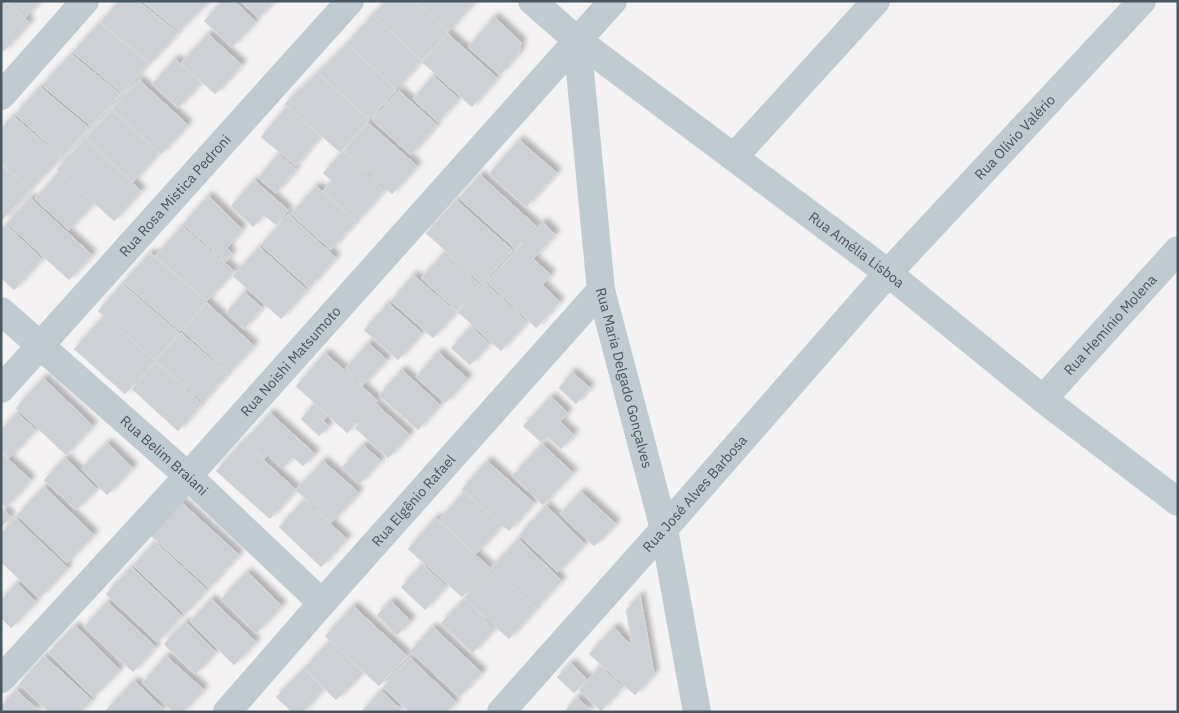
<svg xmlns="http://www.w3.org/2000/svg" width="1179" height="713" font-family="'IBM Plex Sans',sans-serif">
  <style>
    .building { fill: #cdd1d6; stroke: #d5d8dd; filter: url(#shadow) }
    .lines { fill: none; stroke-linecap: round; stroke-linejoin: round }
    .minor { stroke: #bfcad1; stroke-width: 28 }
    .labels { text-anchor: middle; stroke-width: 5; stroke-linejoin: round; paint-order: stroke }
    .street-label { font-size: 14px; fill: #485660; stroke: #fff }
  </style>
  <defs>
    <filter id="shadow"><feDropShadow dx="4.5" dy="-4.5" stdDeviation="2.5" flood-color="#0004"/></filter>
  </defs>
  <rect width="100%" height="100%" fill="#f4f2f2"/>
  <!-- building -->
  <path class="building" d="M1,1H5L30,23L4,51L1,49Z
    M7,1H41L25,18Z
    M120,1H138L178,33L150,63L100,22Z
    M142,1H207L208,2L179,31Z
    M222,1H234L256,22L232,47L204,21Z
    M240,1H274L259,18Z
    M386,1H414L448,32L422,60L373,15Z
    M416,1H475L449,31Z
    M372,15L422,61L396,89L347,43Z
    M494,17L521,42L519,53L500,75L468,47Z
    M99,23L149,63L122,93L73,52Z
    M208,34L242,65L215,94L181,63Z
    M448,34L497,78L472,107L422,62Z
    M347,44L396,90L370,119L318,73Z
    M71,54L120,94L91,126L42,85Z
    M175,59L201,83L178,108L152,84Z
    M317,73L369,120L340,152L285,104Z
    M433,76L459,99L438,122L413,99Z
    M139,80L188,125L161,154L112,109Z
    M40,87L89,128L62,156L15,114Z
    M399,91L437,125L411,155L372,120Z
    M286,107L320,136L296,166L261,137Z
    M112,110L159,153L133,182L86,138Z
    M13,116L61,157L31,189L1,163V129Z
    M368,123L417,166L392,194L344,150Z
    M85,139L141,191L114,221L57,169Z
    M519,140L557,173L526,207L489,174Z
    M343,151L385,190L357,221L323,191L332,181L323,173Z
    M278,154L296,169L276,193L258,178Z
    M1,165L30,190L2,220H1Z
    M60,171L94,203L69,230L35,199Z
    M480,175L536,226L516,249L459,198Z
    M254,180L288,210L276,225L264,215L253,227L231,206Z
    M316,186L356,222L331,250L291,214Z
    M208,196L242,229L227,248L232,254L226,262L183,224Z
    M30,198L92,255L69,280L7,223Z
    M456,200L512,250L482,284L426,233Z
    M288,214L336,258L309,288L261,245Z
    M543,222L555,235L533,259L551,275L542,285L560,302L536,328L487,282Z
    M6,225L42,259L14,290L1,278V230Z
    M182,226L234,271L207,301L155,256Z
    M259,247L307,290L281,319L233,276Z
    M445,252L480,285L457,311L421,278Z
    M150,253L207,302L180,331L123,282Z
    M413,275L456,312L433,338L391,301Z
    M485,283L527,322L501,351L458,312Z
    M122,284L179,333L155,360L98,311Z
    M244,292L262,308L244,329L226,313Z
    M207,303L254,346L229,373L183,331Z
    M388,303L422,333L398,360L364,330Z
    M104,316L155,361L125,394L74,349Z
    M471,327L490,344L470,365L451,348Z
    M181,333L228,374L203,402L156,361Z
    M368,343L387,360L363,385L345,369Z
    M438,352L468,379L445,403L416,377Z
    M325,353L377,400L347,433L296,386Z
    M156,362L202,404L178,431L132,389Z
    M402,370L440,405L418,430L379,395Z
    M572,372L590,388L576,404L559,388Z
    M43,378L93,426L66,455L16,408Z
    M551,397L568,413L560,422L574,435L561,449L547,436L541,442L523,426Z
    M314,404L327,416L323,421L329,426L319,436L301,419Z
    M376,404L410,435L388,458L355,428Z
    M17,413L36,430L9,458L1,451V430Z
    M270,413L315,454L303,466L293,457L282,469L268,455L264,459L244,442Z
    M243,441L296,490L270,519L216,471Z
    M107,443L133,468L107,495L81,469Z
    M542,444L573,473L543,505L512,476Z
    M363,445L381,461L359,484L342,467Z
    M1,453L31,480L6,507L1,503Z
    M65,458L97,489L76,510L44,480Z
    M323,461L359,493L331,523L296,490Z
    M487,461L534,503L509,531L462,489Z
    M44,487L94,535L67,563L17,515Z
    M464,492L501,526L476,554L439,520Z
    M581,492L616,524L594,546L560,514Z
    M304,500L347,539L321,567L279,527Z
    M180,501L239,555L209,588L149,534Z
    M546,506L585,544L558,572L519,535Z
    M1,508L11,517L1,527Z
    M435,518L489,567L462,597L408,549Z
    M16,519L68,568L39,598L1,562V534Z
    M518,539L562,581L536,608L491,568Z
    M155,542L207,590L185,614L133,565Z
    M422,564L446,586L425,610L401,587Z
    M131,567L182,616L157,642L106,594Z
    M491,568L536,609L509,639L464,598Z
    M247,572L282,606L256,633L221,599Z
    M17,583L36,602L11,628L1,618V600Z
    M640,595L654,674L635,695L589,654L614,627L626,641L632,644L626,610Z
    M211,599L256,642L234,665L190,622Z
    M465,599L495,629L472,653L441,623Z
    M391,601L411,621L397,635L377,615Z
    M107,602L156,647L133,672L84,627Z
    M353,606L407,656L379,686L325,636Z
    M186,622L216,652L195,674L164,644Z
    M75,626L120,670L93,697L48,653Z
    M433,627L482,673L459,697L410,651Z
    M330,641L363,673L336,700L304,668Z
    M44,656L92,700L81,712H49L19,684Z
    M166,656L204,690L183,712H173L142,683Z
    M410,658L456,702L447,712H409L383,687Z
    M571,663L587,680L574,693L557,677Z
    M600,666L623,687L601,711L579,690Z
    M304,669L324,689L303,712H292L276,697Z
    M134,681L165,711L163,712H108L106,710Z
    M16,690L40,712H1V706Z
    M381,691L403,712H361Z
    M577,697L592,712H564Z"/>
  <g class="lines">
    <!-- minor -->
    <g class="minor">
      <path id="s1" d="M532,1L577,40L888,273L1043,399L1178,502"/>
      <path id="s2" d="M577,40L601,290L664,529L697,712"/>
      <path d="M1,96L85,1"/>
      <path d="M734,157L876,1"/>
      <path id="s3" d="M1,311L188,476L322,603"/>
      <path id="s4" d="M1,389L350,1"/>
      <path id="s5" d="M1043,399L1178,250"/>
      <path id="s6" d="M1,679L188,476L613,1"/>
      <path id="s7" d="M227,712L322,603L601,290"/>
      <path id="s8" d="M501,712L664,529L888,273L1142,1"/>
    </g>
  </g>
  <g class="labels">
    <!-- street labels -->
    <g class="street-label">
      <text dy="5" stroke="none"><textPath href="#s8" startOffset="771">Rua Olívio Valério</textPath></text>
      <text dy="5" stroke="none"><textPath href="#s4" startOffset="260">Rua Rosa Mistica Pedroni</textPath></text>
      <text dy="5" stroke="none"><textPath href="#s1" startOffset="409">Rua Amélia Lisboa</textPath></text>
      <text dy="5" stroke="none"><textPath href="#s5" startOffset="100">Rua Hemínio Molena</textPath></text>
      <text dy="5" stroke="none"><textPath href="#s6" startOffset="430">Rua Noishi Matsumoto</textPath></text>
      <text dy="5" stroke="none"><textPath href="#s2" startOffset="342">Rua Maria Delgado Gonçalves</textPath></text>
      <text dy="5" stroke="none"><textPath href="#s3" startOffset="218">Rua Belim Braiani</textPath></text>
      <text dy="5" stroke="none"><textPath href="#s8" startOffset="292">Rua José Alves Barbosa</textPath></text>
      <text dy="5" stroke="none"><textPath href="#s7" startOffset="282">Rua Elgênio Rafael</textPath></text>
    </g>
  </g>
  <!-- border -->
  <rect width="1179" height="713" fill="none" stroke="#485660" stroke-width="5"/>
</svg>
